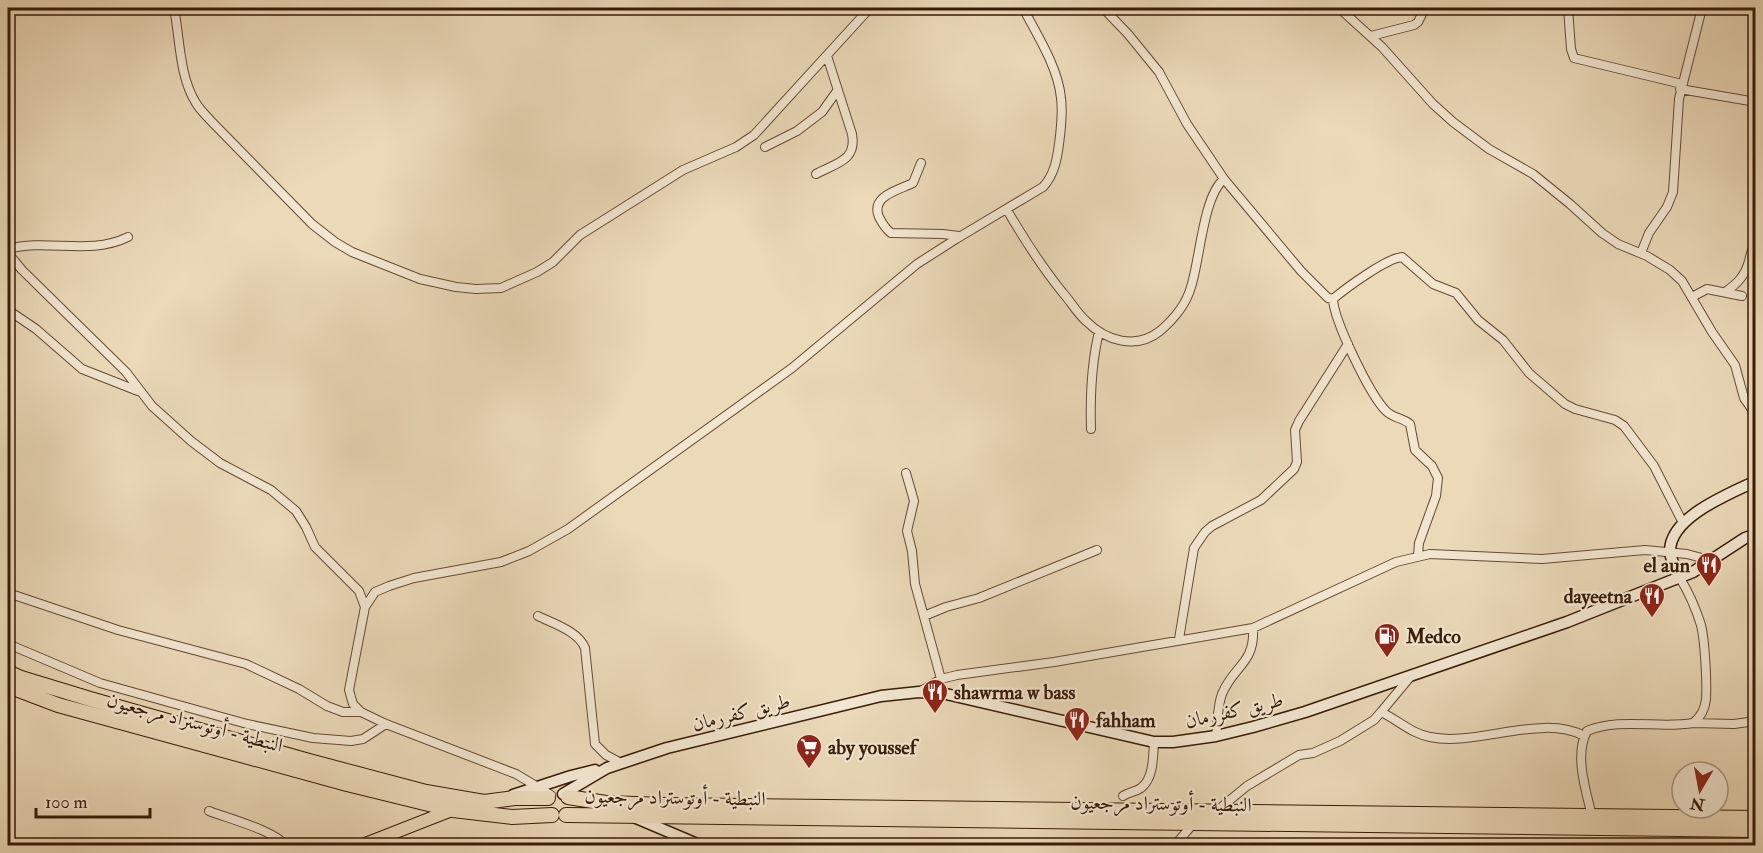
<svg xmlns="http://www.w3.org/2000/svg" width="1763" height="853" font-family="'IM FELL Double Pica',Amiri,serif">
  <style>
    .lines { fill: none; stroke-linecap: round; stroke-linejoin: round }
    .street-casing { stroke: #654a33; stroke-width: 10 }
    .secondary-casing { stroke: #381b07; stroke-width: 13 }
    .primary-casing { stroke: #381b07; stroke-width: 14 }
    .highway-casing { stroke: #381b07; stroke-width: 16 }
    .street { stroke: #f2e6d1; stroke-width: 8 }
    .secondary { stroke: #f2e6d1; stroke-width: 10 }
    .primary { stroke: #ebd9b8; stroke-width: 12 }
    .highway { stroke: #ebd9b8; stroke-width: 14 }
    .labels { text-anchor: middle; stroke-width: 4.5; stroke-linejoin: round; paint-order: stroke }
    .poi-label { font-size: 20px; font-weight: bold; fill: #381b07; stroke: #f2e6d1; text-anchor: start }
    .street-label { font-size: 20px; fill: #381b07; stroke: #f2e6d1 }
  </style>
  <rect width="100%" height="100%" fill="#ebd9b8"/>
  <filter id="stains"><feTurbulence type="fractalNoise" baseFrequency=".00333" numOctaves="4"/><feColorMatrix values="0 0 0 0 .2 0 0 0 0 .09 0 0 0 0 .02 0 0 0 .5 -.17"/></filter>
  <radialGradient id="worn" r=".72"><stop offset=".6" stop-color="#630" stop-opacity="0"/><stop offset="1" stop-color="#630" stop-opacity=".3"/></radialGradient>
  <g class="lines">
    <defs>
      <path id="street" d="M174,8C180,38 179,76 196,103C200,110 206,115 211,121L312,224L335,242L352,252L420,279L456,287L476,289L501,288L537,272L553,262L580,235L683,170L736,147L754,135L870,8
        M1103,8L1128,34L1159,72L1187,124L1224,179
        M1339,8L1382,47L1433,104L1453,122L1489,149L1533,174L1570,204L1602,233L1618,244L1647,256L1670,270L1682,281L1712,332L1735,365L1744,398L1756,415
        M1568,8L1571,49L1574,58L1682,84
        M1371,36L1414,25L1418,22L1425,8
        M1680,89L1756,102
        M765,147L797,131L822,112L837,91
        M921,163L913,183C899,190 870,196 879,217C882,223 886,229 891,233L943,234L959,236
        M816,174C836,163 857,161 852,134L827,56
        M1007,210C1024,239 1041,266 1063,293C1071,302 1077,313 1086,321C1106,341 1136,350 1160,331C1174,319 1186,305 1191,287C1200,260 1203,196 1224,179L1301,271L1328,298L1333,299C1346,288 1387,258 1402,257L1433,284L1456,293L1478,320L1503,340L1529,373L1565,404L1575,409L1615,420L1624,426L1654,466L1683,523
        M8,249C47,238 89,256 128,237
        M8,253L22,270L126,372L152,406L191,441L220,463L271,490L296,511L306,527L315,547L359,591L365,607
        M1641,253L1649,233L1667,207L1673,192L1679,99L1702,8
        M1725,292C1737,284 1745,276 1749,261C1751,254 1751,249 1756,243
        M1692,297L1707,289L1742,296
        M1333,299C1334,321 1370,395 1386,411C1393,418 1403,418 1410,424L1415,450L1432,466L1438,478L1436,496L1419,543L1418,555
        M8,310L36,329L82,369L138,391
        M1091,429C1090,396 1091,365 1099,332
        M906,473L914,501L907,531L912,551L915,584L941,679
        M8,593L118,630L246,664L299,689L327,706L343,712H361
        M538,616C554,624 578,631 585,648L595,744L606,755L621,763
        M924,616L946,607L979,598L1097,550
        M1179,639L1194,548L1205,532L1212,526L1261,500L1294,469L1297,462L1295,430L1299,421L1348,344
        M8,644L100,683L247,724L313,738L351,741L363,739L386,724
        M919,692L941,679L957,675L1054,662L1253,628L1396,562L1430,554L1542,559L1645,550L1687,554L1713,561
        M1381,712L1411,676
        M1693,723L1734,724L1756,721
        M1216,736C1218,722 1217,707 1222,694C1234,665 1255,664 1253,628
        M551,795L516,774L386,724L361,712L353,704L349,690L365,607L375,592L389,586L414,578L501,562L529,551L568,529L792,368L917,264L956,239L1043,187C1054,175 1057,160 1059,144C1061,129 1063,113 1061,98C1058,67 1037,35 1023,8
        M1123,796C1129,792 1135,792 1141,788C1154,778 1153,756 1154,742
        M1219,809L1247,786L1299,755L1313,753L1340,741L1374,720L1381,712C1398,720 1412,734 1430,737C1476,747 1543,713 1584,736
        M209,811C227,818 276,831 286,846
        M1592,816C1586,791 1574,755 1587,731C1620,717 1659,729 1693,723C1701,717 1705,709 1706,699C1707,683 1705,641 1701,625C1696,609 1689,593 1680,578
        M375,839L386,846
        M1174,846L1194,823"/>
      <path id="secondary" d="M1680,578C1677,571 1671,561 1670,552C1669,517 1729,494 1756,481
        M563,794L607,768L667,748L881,696L919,692L946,694L1154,742H1173L1216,736L1253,727L1305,712L1567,622L1693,572L1745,538L1756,534
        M513,795L571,776L595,770
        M636,818L702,846"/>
      <path id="primary" d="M360,846L457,808"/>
      <path id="highway" d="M8,672L21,678L90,699L309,761L426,792L484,802L515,798H548
        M8,686L58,705L347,784L453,810L512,817L552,815
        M568,797L606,803L667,805L1756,818
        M566,815L1756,830"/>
    </defs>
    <!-- street casing -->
    <use href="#street" class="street-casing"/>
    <!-- secondary casing -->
    <use href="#secondary" class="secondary-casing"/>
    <!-- primary casing -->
    <use href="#primary" class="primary-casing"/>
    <!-- highway casing -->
    <use href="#highway" class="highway-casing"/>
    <!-- street -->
    <use href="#street" class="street"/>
    <!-- secondary -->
    <use href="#secondary" class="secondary"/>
    <!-- primary -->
    <use href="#primary" class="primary"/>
    <!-- highway -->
    <use href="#highway" class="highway"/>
  </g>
  <!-- icons -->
  <defs>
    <symbol id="restaurant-pin" viewBox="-11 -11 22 30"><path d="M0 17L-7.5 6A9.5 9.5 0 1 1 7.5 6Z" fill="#8f2418" stroke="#f2e6d1"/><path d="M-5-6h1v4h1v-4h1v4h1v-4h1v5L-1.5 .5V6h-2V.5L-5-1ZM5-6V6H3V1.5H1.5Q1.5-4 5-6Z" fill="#fff"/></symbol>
    <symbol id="fuel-pin" viewBox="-11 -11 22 30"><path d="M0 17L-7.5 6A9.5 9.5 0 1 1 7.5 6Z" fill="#8f2418" stroke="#f2e6d1"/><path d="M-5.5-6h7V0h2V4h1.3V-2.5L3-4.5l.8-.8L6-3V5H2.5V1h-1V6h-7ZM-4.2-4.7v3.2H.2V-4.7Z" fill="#fff"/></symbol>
    <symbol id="supermarket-pin" viewBox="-11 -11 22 30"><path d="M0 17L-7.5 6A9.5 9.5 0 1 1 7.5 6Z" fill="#8f2418" stroke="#f2e6d1"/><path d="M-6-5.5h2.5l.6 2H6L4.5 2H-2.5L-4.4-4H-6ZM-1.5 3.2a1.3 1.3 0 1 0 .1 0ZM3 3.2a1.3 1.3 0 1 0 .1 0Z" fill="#fff"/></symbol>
  </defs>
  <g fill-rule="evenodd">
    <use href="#restaurant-pin" x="1694" y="550" width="30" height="40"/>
    <use href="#restaurant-pin" x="1637" y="581" width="30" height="40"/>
    <use href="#fuel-pin" x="1372" y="621" width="30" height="40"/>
    <use href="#restaurant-pin" x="920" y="677" width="30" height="40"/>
    <use href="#restaurant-pin" x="1062" y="705" width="30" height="40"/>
    <use href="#supermarket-pin" x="794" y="732" width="30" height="40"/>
  </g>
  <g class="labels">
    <!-- poi labels -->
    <g class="poi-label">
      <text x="1690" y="572" text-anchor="end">el aun</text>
      <text x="1632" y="603" text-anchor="end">dayeetna</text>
      <text x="1406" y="643">Medco</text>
      <text x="954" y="699">shawrma w bass</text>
      <text x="1096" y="727">fahham</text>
      <text x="828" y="754">aby youssef</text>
    </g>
    <!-- street labels -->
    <g class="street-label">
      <text transform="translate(1234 710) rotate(-13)" y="7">طريق كفررمان</text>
      <text transform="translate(741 712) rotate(-14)" y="7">طريق كفررمان</text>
      <text transform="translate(195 722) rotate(15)" y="7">النبطية - أوتوستراد مرجعيون</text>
      <text transform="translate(675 797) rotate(1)" y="7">النبطية - أوتوستراد مرجعيون</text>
      <text transform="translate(1161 803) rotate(1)" y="7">النبطية - أوتوستراد مرجعيون</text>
    </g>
  </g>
  <!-- margin -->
  <rect width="1763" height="853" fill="none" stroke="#ebd9b8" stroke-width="30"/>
  <rect x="9" y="9" width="1745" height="835" fill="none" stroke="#381b07" stroke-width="3"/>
  <rect x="15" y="15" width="1733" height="823" fill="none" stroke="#381b07" stroke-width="1.5"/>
  <!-- north arrow -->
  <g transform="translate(1700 790) rotate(190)"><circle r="28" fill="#f2e6d1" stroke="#a89580" stroke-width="1.5"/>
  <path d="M0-4.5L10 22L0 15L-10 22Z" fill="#8f2418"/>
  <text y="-9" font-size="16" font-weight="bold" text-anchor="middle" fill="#381b07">N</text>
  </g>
  <!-- scale -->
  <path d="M36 808v9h114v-9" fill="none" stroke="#381b07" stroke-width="3"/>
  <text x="45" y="808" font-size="18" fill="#381b07" stroke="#f2e6d1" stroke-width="4.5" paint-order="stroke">100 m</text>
  <rect width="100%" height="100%" filter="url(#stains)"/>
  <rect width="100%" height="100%" fill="url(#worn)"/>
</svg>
